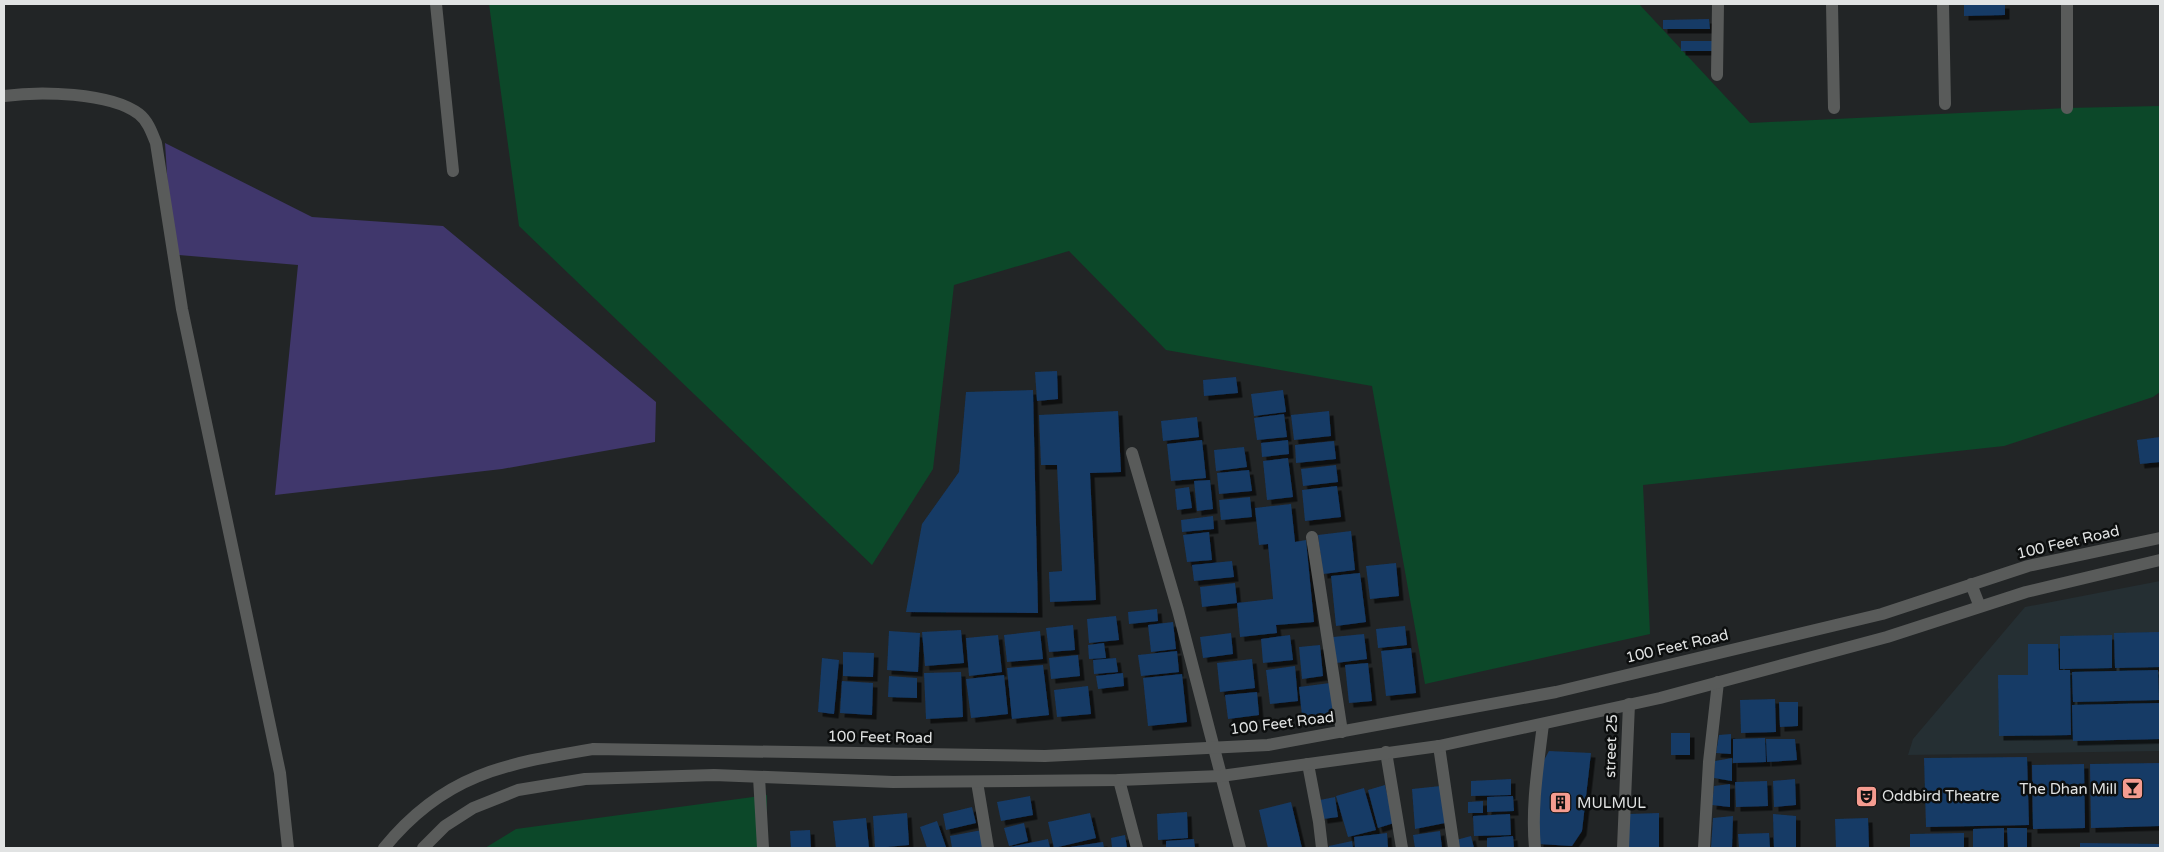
<svg xmlns="http://www.w3.org/2000/svg" width="2164" height="852" font-family="'Varela Round',sans-serif">
  <style>
    .built { fill: #252f33 }
    .green { fill: #0c4829 }
    .water { fill: #40376c }
    .building { fill: #163a66; filter: url(#shadow) }
    .lines { fill: none; stroke-linecap: round; stroke-linejoin: round }
    .minor { stroke: #595b5a; stroke-width: 12 }
    .tertiary { stroke: #595b5a; stroke-width: 12 }
    .labels { text-anchor: middle; stroke-width: 5; stroke-linejoin: round; paint-order: stroke }
    .street-label { font-size: 15px; fill: #e1e3e3; stroke: #0c0e0e }
    .poi-label { font-size: 15px; fill: #e1e3e3; stroke: #0c0e0e; text-anchor: start }
  </style>
  <defs>
    <filter id="shadow"><feDropShadow dx="4.5" dy="4.5" stdDeviation="0" flood-color="#0009"/></filter>
  </defs>
  <rect width="100%" height="100%" fill="#222526"/>
  <!-- built -->
  <path class="built" d="M2160,581V751L1908,755L1913,739L2025,607Z"/>
  <!-- green -->
  <path class="green" d="M489,4H1639L1750,123L2067,108L2160,106V392L2153,397L2004,446L1643,485L1650,634L1425,684L1372,386L1166,350L1069,251L954,285L933,469L872,565L519,226Z
    M767,795V848H485L516,829Z"/>
  <!-- water -->
  <path class="water" d="M165,143L312,217L443,226L656,402L655,442L502,469L275,495L298,265L167,254L172,251Z"/>
  <!-- building -->
  <path class="building" d="M1964,4H2005V15L1964,16Z
    M1709,19L1710,29H1663V20Z
    M1681,41H1714V51H1681Z
    M1057,371L1058,399L1037,401L1035,372Z
    M1236,377L1238,393L1204,396L1203,380Z
    M1033,390L1038,613L906,612L922,524L959,472L966,392Z
    M1283,390L1286,412L1254,416L1251,394Z
    M1118,411L1121,472L1090,473L1096,600L1050,602L1049,572L1062,571L1057,465H1041L1039,415Z
    M1329,411L1331,436L1294,440L1291,415Z
    M1284,414L1287,437L1257,440L1254,418Z
    M1197,417L1199,437L1163,441L1161,421Z
    M2160,437V462L2140,464L2137,440Z
    M1202,440L1206,478L1171,481L1167,444Z
    M1288,440L1289,454L1262,457L1261,443Z
    M1334,441L1336,459L1296,463L1295,445Z
    M1244,447L1247,467L1216,471L1214,450Z
    M1288,458L1293,497L1267,500L1263,461Z
    M1336,465L1338,482L1303,486L1301,469Z
    M1249,470L1252,491L1219,494L1217,473Z
    M1210,480L1213,509L1197,511L1194,481Z
    M1337,486L1341,517L1305,521L1302,490Z
    M1189,487L1192,508L1177,510L1175,489Z
    M1250,497L1252,517L1221,520L1219,500Z
    M1291,504L1295,542L1306,540L1314,622L1276,625L1277,633L1240,637L1237,603L1202,607L1200,587L1235,583L1237,603L1273,599L1268,544L1259,545L1255,508Z
    M1213,516L1214,529L1182,532L1181,520Z
    M1351,531L1355,570L1323,574L1318,535Z
    M1209,532L1212,560L1187,562L1183,535Z
    M1232,561L1234,577L1194,581L1192,565Z
    M1396,563L1399,596L1370,599L1366,566Z
    M1360,573L1366,622L1336,626L1331,576Z
    M1157,609L1158,621L1129,624L1128,612Z
    M1116,616L1119,640L1089,643L1087,619Z
    M1173,622L1176,649L1151,652L1148,625Z
    M1073,625L1075,650L1049,652L1046,628Z
    M1405,626L1407,645L1378,648L1376,629Z
    M961,630L964,663L925,666L922,632Z
    M889,631L920,633L918,672L887,670Z
    M1040,631L1043,659L1007,662L1004,635Z
    M2159,632L2160,667L2115,668L2114,633Z
    M1231,633L1233,654L1203,658L1200,637Z
    M1364,634L1367,659L1336,663L1333,637Z
    M998,635L1002,672L969,676L966,638Z
    M1290,635L1293,660L1263,663L1261,639Z
    M2112,635V668L2060,669V636Z
    M1104,643L1106,658L1089,659L1088,645Z
    M2028,644H2058L2059,670H2070L2071,735L1999,736L1998,675H2028Z
    M1320,645L1323,676L1302,679L1299,647Z
    M1411,648L1416,693L1386,696L1381,651Z
    M1177,651L1179,672L1141,676L1138,655Z
    M843,652L874,653L873,677L843,676Z
    M1078,655L1080,676L1051,679L1049,658Z
    M822,658L839,660L834,714L818,712Z
    M1116,658L1118,672L1094,674L1093,660Z
    M1252,659L1255,688L1220,692L1217,663Z
    M1368,663L1372,701L1349,703L1345,665Z
    M1043,665L1049,715L1012,719L1007,668Z
    M1295,666L1298,701L1270,704L1266,670Z
    M2158,670L2159,700L2073,702L2072,672Z
    M961,672L963,717L926,719L924,673Z
    M1123,673L1124,686L1098,689L1096,676Z
    M1182,674L1187,722L1148,726L1143,678Z
    M1004,675L1008,714L971,718L966,679Z
    M889,676L917,678V698L888,697Z
    M842,681L873,683L872,715L840,713Z
    M1330,683L1333,713L1302,716L1299,687Z
    M1088,686L1091,714L1057,717L1054,690Z
    M1257,692L1259,715L1228,719L1225,695Z
    M1775,699L1776,732L1741,733L1740,700Z
    M1779,702H1798V726L1780,727Z
    M2160,703V739L2073,741L2072,705Z
    M1671,733H1690V755H1671Z
    M1731,734V754L1716,753L1719,735Z
    M1765,738L1766,762L1733,763V739Z
    M1766,739H1795L1797,760L1767,762Z
    M1549,751L1591,753L1582,831L1572,846L1539,844L1536,775Z
    M2027,757L2029,825L1926,827L1924,758Z
    M1732,758V781L1714,778L1715,761Z
    M2160,763V826L2091,828L2090,764Z
    M2084,764L2085,828L2033,829L2032,765Z
    M1511,779V795L1471,796V781Z
    M1795,779L1796,805L1774,807L1773,781Z
    M1767,781L1768,806L1736,807L1735,782Z
    M1730,784V807L1712,805L1714,786Z
    M1385,785L1394,823L1378,828L1368,790Z
    M1441,786L1445,823L1415,829L1412,789Z
    M1364,788L1376,830L1348,837L1336,796Z
    M1030,796L1033,815L1001,821L997,802Z
    M1513,796L1514,811L1487,812V797Z
    M1335,797L1338,817L1323,819L1320,800Z
    M1483,801V813H1468V802Z
    M1291,802L1302,848H1268L1259,810Z
    M972,807L976,823L946,830L943,814Z
    M1187,812L1188,838L1158,840L1157,814Z
    M907,813L909,845L875,848L873,816Z
    M1090,813L1096,838L1054,848L1048,822Z
    M1659,813V848H1629L1628,814Z
    M1510,814L1511,835L1474,836L1473,816Z
    M1773,814L1796,816V848H1774Z
    M1733,816L1732,848H1711L1713,818Z
    M866,818L869,848H836L833,821Z
    M1868,818L1869,848H1836L1835,819Z
    M937,821L946,847L927,848L920,827Z
    M1024,823L1028,841L1009,846L1004,828Z
    M2004,828V848H1973V829Z
    M2007,828H2027V848H2008Z
    M810,830L811,848H791L790,831Z
    M982,830L986,848H952L950,836Z
    M1440,831L1442,848H1415L1413,835Z
    M1387,833L1388,848H1355L1354,837Z
    M1769,833L1770,848H1739L1738,834Z
    M1964,833V848H1910V834Z
    M1125,835L1127,848H1112L1111,838Z
    M1471,836L1474,848H1458L1456,840Z
    M1513,836L1514,848H1487V838Z
    M1048,839L1050,848H1010V847Z
    M1194,839L1195,848H1166V841Z
    M1352,841L1353,848H1329V846Z
    M1103,842L1104,848H1070V847Z
    M2080,843L2160,844V848H2080Z"/>
  <g class="lines">
    <!-- minor -->
    <path class="minor" d="M436,4L453,171
      M1832,4L1834,108
      M1943,4L1945,104
      M1717,75L1718,4
      M4,96C39,91 110,92 139,114C148,121 152,133 156,143L182,309L280,773L288,848
      M2067,108V4
      M1132,453L1178,610L1240,848
      M1312,537L1342,732
      M1439,746L1454,848
      M1386,752L1402,848
      M1308,764L1319,822L1322,848
      M759,777L763,848
      M1119,780L1137,848
      M977,782L988,848
      M1535,848C1531,807 1538,766 1543,724
      M1623,848L1629,704
      M1704,848L1709,762L1718,682"/>
    <!-- tertiary -->
    <path class="tertiary" d="M1971,584L1980,607
      M384,848C444,774 504,764 593,749L1045,756L1268,745L1556,692L1882,614L2028,566L2160,538
      M423,848L445,826L473,808L518,790L585,779L714,775L893,782L1119,780L1221,776L1439,746L1660,698L1887,637L2026,592L2160,560"/>
  </g>
  <!-- icons -->
  <defs>
    <symbol id="bar-square" viewBox="-11 -11 22 22"><rect x="-9" y="-9" width="18" height="18" rx="4" fill="#f59c90" stroke="#0c0e0e"/><path d="M-6-5H6L.8 .8V4.5H3.5V6h-7V4.5H-.8V.8Z" fill="#111"/></symbol>
    <symbol id="theatre-square" viewBox="-11 -11 22 22"><rect x="-9" y="-9" width="18" height="18" rx="4" fill="#f59c90" stroke="#0c0e0e"/><path d="M-5-5.5Q0-4 5-5.5V0Q5 5 0 6Q-5 5-5 0ZM-3.3-2.5H-1v1.5H-3.3ZM1-2.5H3.3v1.5H1ZM-2.8 1Q0 5.5 2.8 1Z" fill="#111"/></symbol>
    <symbol id="building-square" viewBox="-11 -11 22 22"><rect x="-9" y="-9" width="18" height="18" rx="4" fill="#f59c90" stroke="#0c0e0e"/><path d="M-4-6H4V6H1V3H-1V6H-4ZM-2.5-4.3h1.7v1.8h-1.7ZM.8-4.3h1.7v1.8H.8ZM-2.5-1h1.7V.8h-1.7ZM.8-1h1.7V.8H.8Z" fill="#111"/></symbol>
  </defs>
  <g fill-rule="evenodd">
    <use href="#bar-square" x="2120" y="776" width="25" height="25"/>
    <use href="#theatre-square" x="1854" y="784" width="25" height="25"/>
    <use href="#building-square" x="1548" y="790" width="25" height="25"/>
  </g>
  <g class="labels">
    <!-- street labels -->
    <g class="street-label">
      <text transform="translate(2068 542) rotate(-13)" y="5">100 Feet Road</text>
      <text transform="translate(1677 646) rotate(-13)" y="5">100 Feet Road</text>
      <text transform="translate(1282 723) rotate(-7)" y="5">100 Feet Road</text>
      <text transform="translate(880 737) rotate(1)" y="5">100 Feet Road</text>
      <text transform="translate(1611 746) rotate(-88)" y="5">street 25</text>
    </g>
    <!-- poi labels -->
    <g class="poi-label">
      <text x="2117" y="794" text-anchor="end">The Dhan Mill</text>
      <text x="1882" y="801">Oddbird Theatre</text>
      <text x="1577" y="808">MULMUL</text>
    </g>
  </g>
  <!-- border -->
  <rect width="2164" height="852" fill="none" stroke="#e1e3e3" stroke-width="10"/>
</svg>
